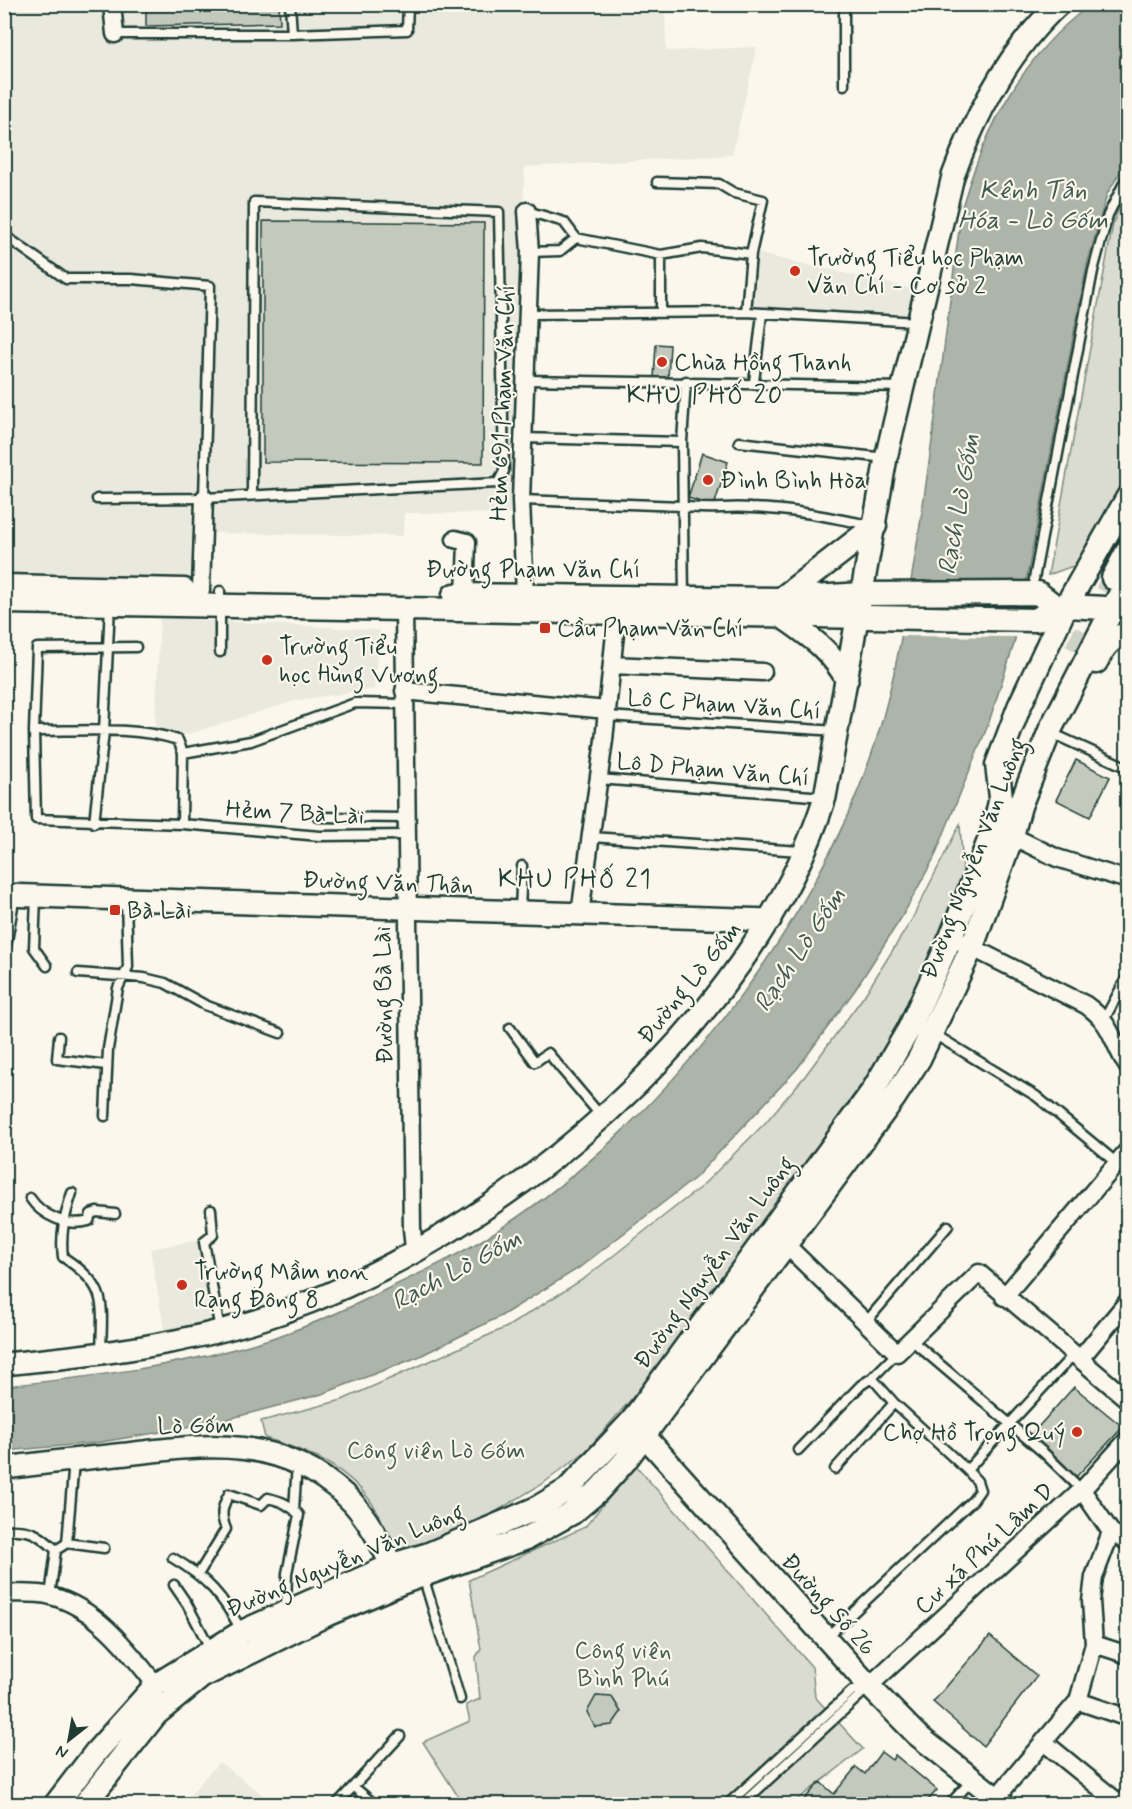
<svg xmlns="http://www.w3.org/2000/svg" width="1132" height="1809" font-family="Mynerve,sans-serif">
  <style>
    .built { fill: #eae9de }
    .green { fill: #dbdcd1; stroke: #7d8c82; stroke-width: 1.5 }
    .water { fill: #adb4aa; stroke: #74847b; stroke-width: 1.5 }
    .pier { fill: #fbf7ec }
    .building { fill: #c4c9be; stroke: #1f3d34; stroke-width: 1.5 }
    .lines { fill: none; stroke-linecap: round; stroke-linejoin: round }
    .secondary-tunnel { stroke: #cfd2c7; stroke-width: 22; stroke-dasharray: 22 11; stroke-linecap: butt }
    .service-casing { stroke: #1f3d34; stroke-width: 13 }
    .minor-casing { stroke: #1f3d34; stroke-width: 21 }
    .tertiary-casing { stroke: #1f3d34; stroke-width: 26 }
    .secondary-casing { stroke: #1f3d34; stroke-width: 27 }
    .service { stroke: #fbf7ec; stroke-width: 8 }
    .minor { stroke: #fbf7ec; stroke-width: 16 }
    .tertiary { stroke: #fbf7ec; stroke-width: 21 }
    .secondary { stroke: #fbf7ec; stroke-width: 22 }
    .poi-dot { fill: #c8321e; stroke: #fbf7ec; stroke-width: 2 }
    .labels { text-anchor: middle; stroke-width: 4.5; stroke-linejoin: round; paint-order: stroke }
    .poi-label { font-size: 24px; fill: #1f3d34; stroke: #fbf7ec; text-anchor: start }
    .street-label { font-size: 24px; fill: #1f3d34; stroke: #fbf7ec }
    .park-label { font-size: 24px; fill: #455d53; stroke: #fbf7ec }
    .water-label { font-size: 26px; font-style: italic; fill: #425b52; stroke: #fbf7ec }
    .neighbourhood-label { font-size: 26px; letter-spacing: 1.5px; fill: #1f3d34; stroke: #fbf7ec }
  </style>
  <rect width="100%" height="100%" fill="#fbf7ec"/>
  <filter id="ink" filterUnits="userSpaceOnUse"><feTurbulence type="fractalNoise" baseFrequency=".0167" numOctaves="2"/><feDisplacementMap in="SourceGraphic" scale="12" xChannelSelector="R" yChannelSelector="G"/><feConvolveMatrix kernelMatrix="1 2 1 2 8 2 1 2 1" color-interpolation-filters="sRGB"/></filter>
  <g filter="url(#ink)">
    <!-- built -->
    <path class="built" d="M5,5H665L666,51L757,47L732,155L525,167L518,307L515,514L404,513L403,536L210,533L208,581L5,575Z
      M755,253L919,290L912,316L750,306Z
      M160,618L380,630L374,689L298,700L182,736L155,728Z
      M200,1240L215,1322L165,1333L150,1249Z
      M219,1762L275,1804H182Z"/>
    <!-- green -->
    <path class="green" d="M1127,188V476L1076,565L1048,575L1113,224Z
      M960,824L964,888L884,1052L698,1316L633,1397L586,1451L545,1482L492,1514L399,1557C391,1541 384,1522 374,1506C348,1467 308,1451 265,1438L261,1421L342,1400L507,1327L585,1278L702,1186L765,1123L805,1076L864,996L911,921Z
      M637,1467L812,1667L815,1697L863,1749L792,1804H463L423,1742L470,1721L466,1705L480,1699L476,1657L481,1649L469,1580L585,1527L629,1472Z"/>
    <!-- water -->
    <path class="water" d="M1090,5H1127V161L1107,194L1087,265L1014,644L988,725L934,858L903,915L855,990L797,1069L695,1178L579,1268L501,1316L418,1357L322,1394L209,1424L95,1443L5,1451V1386C89,1377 174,1367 256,1343C302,1330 346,1310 389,1288C425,1271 461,1254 495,1232C659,1128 815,929 875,744C896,678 906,612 917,544C935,432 947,319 962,207C985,128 1023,54 1090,5Z"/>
    <!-- pier -->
    <path class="pier" d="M1030,581L1018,637L899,636L908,584Z"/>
    <!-- building -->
    <path class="building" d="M146,4H279L280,23L146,26Z
      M263,221L484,223L483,463L263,462Z
      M656,344L670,345L668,379L654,378Z
      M702,453L728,462L714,506L688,498Z
      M1076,760L1110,777L1090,817L1056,800Z
      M1074,1387L1123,1427L1076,1477L1030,1436Z
      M990,1636L1037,1676L983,1746L933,1702Z
      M596,1696L612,1697L621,1712L612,1725L595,1727L587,1712Z
      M881,1752L892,1760L895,1755L937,1790L925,1804H800L820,1782L834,1794L856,1767L865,1774Z"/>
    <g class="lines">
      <!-- secondary-tunnel -->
      <path class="secondary-tunnel" d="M1075,651L1113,578"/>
      <defs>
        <path id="service" d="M290,4L292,34
          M844,4V85
          M115,34H292L407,30L408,4
          M657,182L719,184L734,193L763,200L751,254
          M527,211L564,222L576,238
          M4,235L66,279H131L210,286L204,498
          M530,252L560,251L576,238L661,255L702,248L751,254L746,312
          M661,313V255
          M529,314L746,312L918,322
          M527,380L901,387
          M754,382L762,314
          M522,438L682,442
          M739,442L886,458
          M97,499L204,498L498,483L504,471L499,212L254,202L252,494
          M521,500L682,506C705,511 727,506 751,508C791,509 829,517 869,525
          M1034,579L1093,271L1108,215L1128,175
          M220,591V652
          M684,597L682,442L686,381
          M136,647L37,648L34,731L36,819L182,824L320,836L406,835
          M607,716L837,731
          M34,731C81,731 134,726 178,740L183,753L182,824
          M1060,737L1128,768
          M183,753L251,741L355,703L404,704
          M599,779L824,797
          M318,817L406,818
          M94,823L104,731L110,605
          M591,837L801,851
          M36,897L34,948L47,966
          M520,910L522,866
          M4,958L15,895
          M78,973L144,978L165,983L205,1005L280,1033
          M1104,1020L1128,975
          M510,1028L535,1062L548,1053L601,1116
          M934,1034L1036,1096L1117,1163
          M59,1037L57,1059L106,1065
          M105,1116L108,1049L118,988L128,967L126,900
          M72,1193C65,1215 60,1233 63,1257C109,1287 102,1303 101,1353
          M30,1198C42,1216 67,1227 89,1221L91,1214L97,1212L115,1214
          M211,1210L213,1235L204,1242L220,1330
          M866,1322L948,1226
          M910,1339L1044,1453L1082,1490
          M798,1450L861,1385L872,1378
          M835,1469L894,1403
          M967,1470L1074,1354
          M294,1509L297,1464
          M4,1530C30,1529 37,1532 56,1550L50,1596
          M67,1543L104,1548
          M56,1550L67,1543L74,1461
          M173,1558C208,1579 223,1596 242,1632
          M199,1573L226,1529C220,1515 222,1507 229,1494L261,1505L268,1498C281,1501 291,1505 299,1515L287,1573L286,1611
          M423,1576L460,1699
          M174,1585L187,1604L210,1648
          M827,1637L973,1500L980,1490L977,1481L967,1470L894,1403L872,1378L897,1353
          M354,1787L374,1804
          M337,1804L400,1736
          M728,1804L852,1691L869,1686
          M742,1804L869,1687
          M950,1804L972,1780"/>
        <path id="minor" d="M112,4L115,34
          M455,539L467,542L465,596
          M201,591L204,498
          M525,596L521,500L530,252L527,211
          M404,609L412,1229L414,1249
          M612,665L763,672
          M404,691L607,710
          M1012,836L1057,858L1128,880
          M580,914L604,740L617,614
          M951,937L1086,1005C1114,1025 1111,1041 1128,1067
          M779,1238L897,1353L979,1273L1128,1400
          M1004,1297L1128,1150
          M1080,1359L1128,1301
          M1082,1490L1111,1532L1128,1542
          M4,1593C19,1594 37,1592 51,1596C97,1608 128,1650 156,1685
          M1094,1644L1128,1655
          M869,1686L1082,1490L1128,1439
          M1078,1701L1128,1718
          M1045,1743L1120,1804
          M996,1798L1078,1701L1094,1644L1091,1601L1094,1577L1111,1532"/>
        <path id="tertiary" d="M781,616C810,637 829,648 847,680
          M4,895L770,920
          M4,1364C98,1355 191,1344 280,1313C501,1236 753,1025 825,797L886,458L953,176C976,114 1009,50 1059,4
          M633,1423L869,1686L916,1734L1004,1804
          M4,1468C45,1463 86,1458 127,1454C208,1444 280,1435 346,1496C369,1517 385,1552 399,1580"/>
        <path id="secondary" d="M1113,578L1128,550
          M4,586L184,590
          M454,595L781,599L863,594L1038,593L1056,607
          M781,599L875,526
          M4,602L1036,620L1056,607L1066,606L1124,609
          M1096,662C1104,647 1110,637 1128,634
          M56,1804L96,1752L156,1685L242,1632L392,1565L429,1554L535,1509L567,1490L631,1422L872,1092L909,1029L951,937L994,828L1001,797L997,765L1019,707L1066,606L1128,497
          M85,1804L156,1714L201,1677L328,1614L401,1583L527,1538L572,1513L598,1491L625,1461L894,1098L919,1059L972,947L1012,836L1020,806L1051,728L1128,579"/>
      </defs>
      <!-- service casing -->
      <use href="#service" class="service-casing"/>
      <!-- minor casing -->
      <use href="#minor" class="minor-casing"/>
      <!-- tertiary casing -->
      <use href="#tertiary" class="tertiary-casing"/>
      <!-- secondary casing -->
      <use href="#secondary" class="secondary-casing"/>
      <!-- service -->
      <use href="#service" class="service"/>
      <!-- minor -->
      <use href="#minor" class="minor"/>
      <!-- tertiary -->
      <use href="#tertiary" class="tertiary"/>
      <!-- secondary -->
      <use href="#secondary" class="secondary"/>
    </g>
  </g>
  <!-- markers -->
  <g class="poi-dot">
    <circle cx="795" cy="271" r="6"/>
    <circle cx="662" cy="362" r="6"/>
    <circle cx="708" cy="480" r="6"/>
    <rect x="539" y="622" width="12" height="12" rx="3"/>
    <circle cx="267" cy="660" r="6"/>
    <rect x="109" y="904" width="12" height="12" rx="3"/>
    <circle cx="182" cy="1285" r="6"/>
    <circle cx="1077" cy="1432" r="6"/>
  </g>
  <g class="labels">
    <!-- poi labels -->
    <g class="poi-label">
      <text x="807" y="265">Trường Tiểu học Phạm<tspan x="807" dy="28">Văn Chí - Cơ sở 2</tspan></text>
      <text x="674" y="370">Chùa Hồng Thanh</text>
      <text x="720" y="488">Đình Bình Hòa</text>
      <text x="557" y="636">Cầu Phạm Văn Chí</text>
      <text x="279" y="654">Trường Tiểu<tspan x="279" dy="28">học Hùng Vương</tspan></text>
      <text x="127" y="918">Bà Lài</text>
      <text x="194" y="1279">Trường Mầm non<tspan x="194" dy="28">Rạng Đông 8</tspan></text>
      <text x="1065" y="1440" text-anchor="end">Chợ Hồ Trọng Quý</text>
    </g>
    <!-- street labels -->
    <g class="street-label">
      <text transform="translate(502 403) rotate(-88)" y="8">Hẻm 691 Phạm Văn Chí</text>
      <text x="533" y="577">Đường Phạm Văn Chí</text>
      <text transform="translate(724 704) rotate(4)" y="8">Lô C Phạm Văn Chí</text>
      <text transform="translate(713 769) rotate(5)" y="8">Lô D Phạm Văn Chí</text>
      <text transform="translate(295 812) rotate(3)" y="8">Hẻm 7 Bà Lài</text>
      <text transform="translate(973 858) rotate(-69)" y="8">Đường Nguyễn Văn Luông</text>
      <text transform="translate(388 882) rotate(2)" y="8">Đường Văn Thân</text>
      <text transform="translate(689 982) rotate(-51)" y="8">Đường Lò Gốm</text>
      <text transform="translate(383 995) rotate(-91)" y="8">Đường Bà Lài</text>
      <text transform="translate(714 1262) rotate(-54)" y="8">Đường Nguyễn Văn Luông</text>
      <text transform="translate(196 1425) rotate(-1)" y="8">Lò Gốm</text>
      <text transform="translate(984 1548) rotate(-43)" y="8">Cư xá Phú Lâm D</text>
      <text transform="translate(345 1560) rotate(-23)" y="8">Đường Nguyễn Văn Luông</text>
      <text transform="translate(829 1604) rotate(48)" y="8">Đường Số 26</text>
    </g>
    <!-- park labels -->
    <g class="park-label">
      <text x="436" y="1458">Công viên Lò Gốm</text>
      <text x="623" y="1658">Công viên<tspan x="623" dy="28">Bình Phú</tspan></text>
    </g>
    <!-- water labels -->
    <g class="water-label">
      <text x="1033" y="198">Kênh Tân<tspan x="1033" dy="30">Hóa - Lò Gốm</tspan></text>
      <text transform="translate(958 504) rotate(-80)" y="9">Rạch Lò Gốm</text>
      <text transform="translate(799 949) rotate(-56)" y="9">Rạch Lò Gốm</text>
      <text transform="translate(456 1269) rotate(-28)" y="9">Rạch Lò Gốm</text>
    </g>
    <!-- neighbourhood labels -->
    <g class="neighbourhood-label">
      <text x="705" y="403">KHU PHỐ 20</text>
      <text x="575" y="887">KHU PHỐ 21</text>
    </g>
  </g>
  <!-- margin -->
  <rect width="1132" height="1809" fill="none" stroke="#fbf7ec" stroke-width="24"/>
  <rect x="12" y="12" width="1108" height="1785" fill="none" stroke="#1f3d34" stroke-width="2" filter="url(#ink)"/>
  <!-- north arrow -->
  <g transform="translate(69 1740) rotate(211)" stroke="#fbf7ec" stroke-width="4.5" paint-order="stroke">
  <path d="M0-4.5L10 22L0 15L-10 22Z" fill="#1f3d34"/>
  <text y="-9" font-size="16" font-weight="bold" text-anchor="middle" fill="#1f3d34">N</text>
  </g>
</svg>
